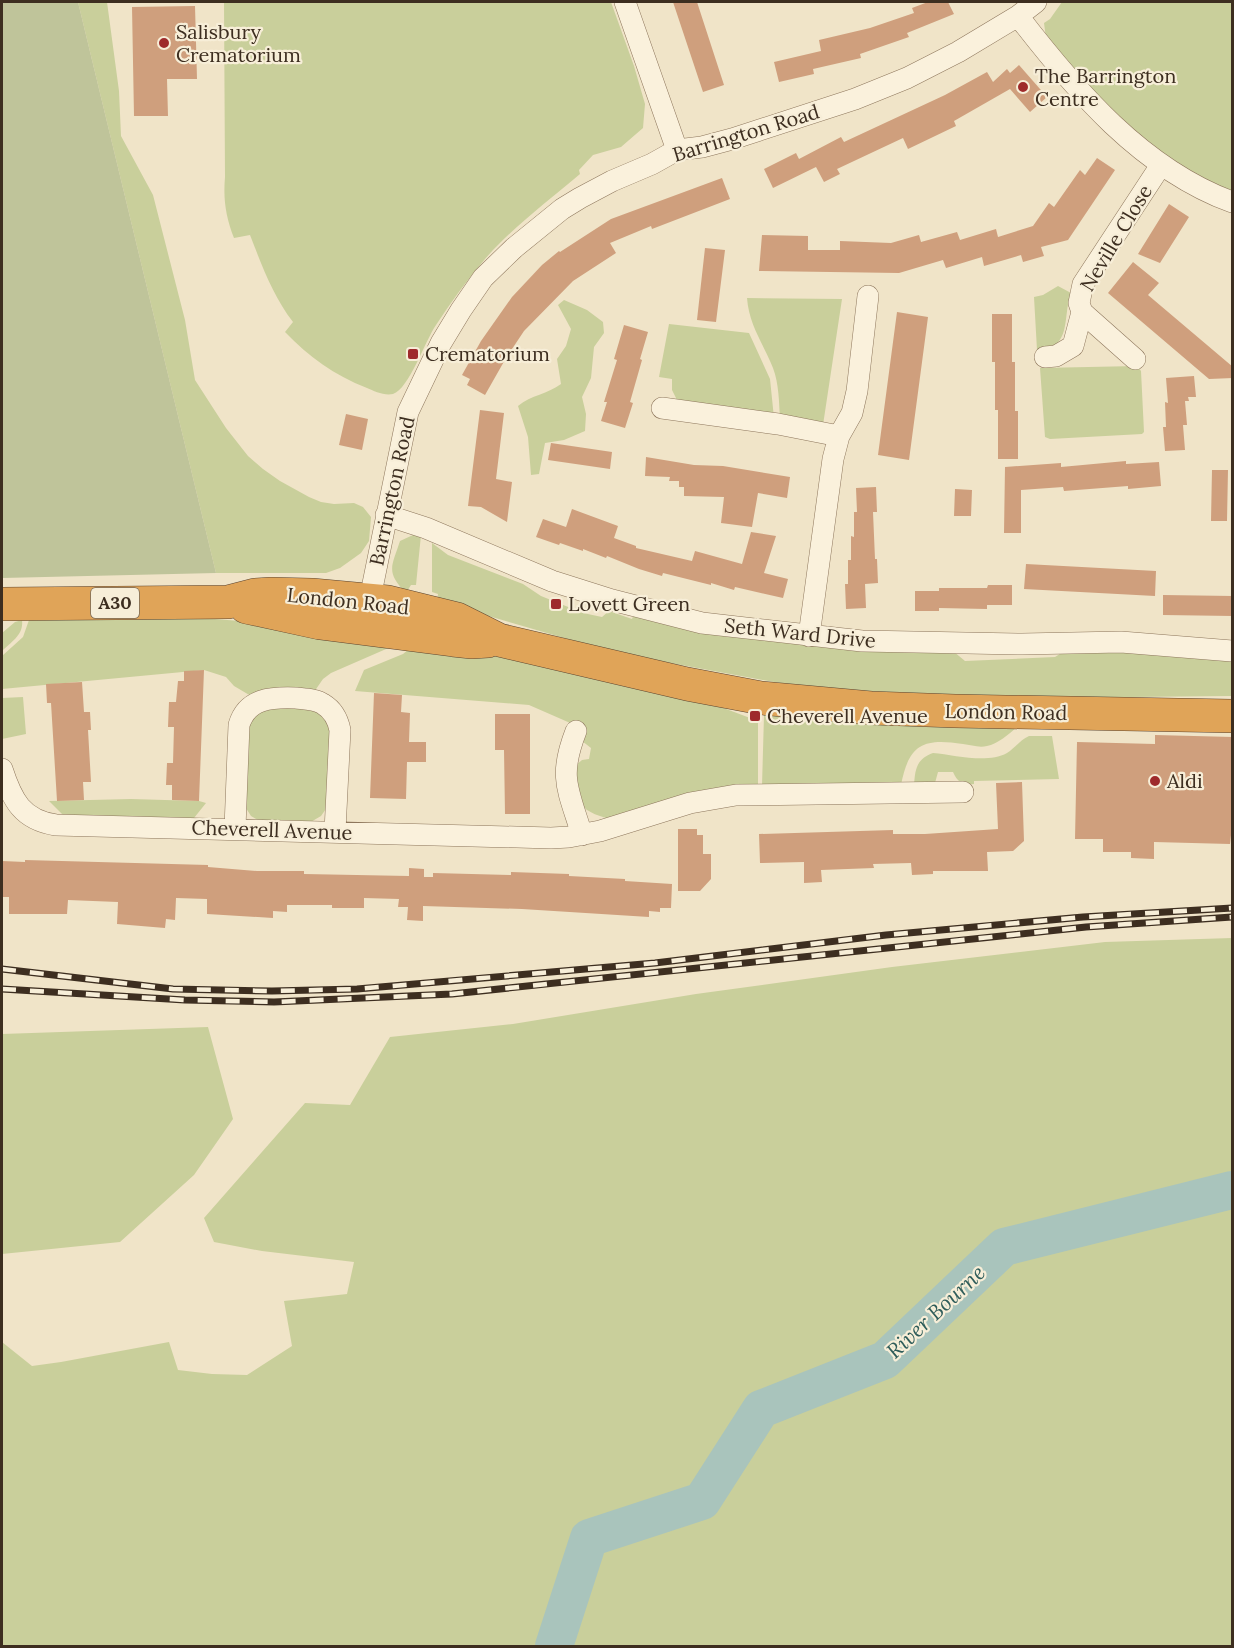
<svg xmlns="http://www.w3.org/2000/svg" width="1234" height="1648" font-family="Lora,serif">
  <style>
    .green { fill: #c9cf9b }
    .cemetery { fill: #bfc49a }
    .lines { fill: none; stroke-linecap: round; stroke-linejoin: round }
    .river { stroke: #a9c4bc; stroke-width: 38 }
    .building { fill: #cf9f7d }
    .street-casing { stroke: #8d765c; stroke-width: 22 }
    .highway-casing { stroke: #5b4430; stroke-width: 34 }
    .street { stroke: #faf1dc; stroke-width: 21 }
    .highway { stroke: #e0a458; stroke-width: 33 }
    .rail-casing { stroke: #3d2e20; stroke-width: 7 }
    .rail { stroke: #f7eed8; stroke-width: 4.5; stroke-dasharray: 14; stroke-linecap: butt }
    .poi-dot { fill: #9e2a2b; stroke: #f7eed8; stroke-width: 2 }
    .labels { text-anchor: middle; stroke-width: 4.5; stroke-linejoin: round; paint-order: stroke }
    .shield { fill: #f7eed8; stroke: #756857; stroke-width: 1.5 }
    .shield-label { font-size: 18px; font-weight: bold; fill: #3d2e20 }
    .poi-label { font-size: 20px; fill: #3d2e20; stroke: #f7eed8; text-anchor: start }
    .street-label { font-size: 20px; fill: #3d2e20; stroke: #f7eed8 }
    .water-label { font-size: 21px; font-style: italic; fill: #2f5d5a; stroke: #f7eed8 }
  </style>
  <rect width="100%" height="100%" fill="#f0e4c8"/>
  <!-- green -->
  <path class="green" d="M78,2H107L119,91L121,136L153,195L185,320L195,380L226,428L248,456L263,469L280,481L309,497L321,502L334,504L354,503L363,507L371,517L369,541L361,553L340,568L326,573H216Z
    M224,2H611L634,66L645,104L643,128L621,147L593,155L579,170L580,174C548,201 512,228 485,259C467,280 451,302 436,325C425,341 409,389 393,394C384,396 374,391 367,388C334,375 309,357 285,332L293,322C273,296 262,266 250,235L234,238C226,217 223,200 225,177Z
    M1062,2H1232V192L1211,184L1151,146L1093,91L1046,38L1044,23L1050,19Z
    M1058,286L1071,293C1062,317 1073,349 1037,350L1034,297L1043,295Z
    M747,298L842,299L823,425L780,419C779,402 779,384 773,368C763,343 749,325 747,298Z
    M564,300L587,310L603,322L604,333L594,347L591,378L582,397L586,414L585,431L564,440L545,443L539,474L531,475L528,437L518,406C531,395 548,394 561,384L557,359L566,346L571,329L558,305Z
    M669,324L749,333L770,379L774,418L677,400L672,390V379L659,377Z
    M1137,366L1141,371L1144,432L1142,434L1050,439L1045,437L1040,368Z
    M413,535H421L416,585H411L406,593C385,572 392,566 400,541Z
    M432,543L448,555L523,584L541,596L583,613L602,617L609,611L632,619L635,612L953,651L965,661L1055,657L1068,649L1232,658V696L1027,698L830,690L774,682L616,653L437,601L438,594L432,592Z
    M189,617L240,621L393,646L331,673L323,679L314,692L251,696L234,686L226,677L204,670L2,689V656L23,637L29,620Z
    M22,620C24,635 11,642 2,651V633L15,622Z
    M415,644L558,665L689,695L758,721V787L606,818C572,808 577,796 575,766L582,760L589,759L591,748L582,741L584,729L529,705L355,691L364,670L403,654Z
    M23,697L26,734L2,739V698Z
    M262,707H313L328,722L331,735L328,806L321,816L309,823L261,822L251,816L244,805L246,724Z
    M805,714L1022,723C1012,731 999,744 987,746C979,748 971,745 963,744C923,738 909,744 901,785L762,786L764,715Z
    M1029,736H1052L1059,779L974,781V784C963,785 958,783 953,772H938L935,783L914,786C915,770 916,759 933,753C955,755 987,764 1007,753C1015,748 1020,740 1029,736Z
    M131,799L199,801L206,803L190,823L66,818L49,801Z
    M1232,938V1646H2V1342L32,1366L61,1362L169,1342L178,1370L212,1374L247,1375L292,1346L284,1301L347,1294L354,1262L262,1251L214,1242L204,1218L305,1103L350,1105L390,1037L513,1024L696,994L892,967L1105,942Z
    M208,1027L233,1119L194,1175L120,1242L2,1254V1034Z"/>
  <!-- cemetery -->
  <path class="cemetery" d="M2,2H78L216,573L2,578Z"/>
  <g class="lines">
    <!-- river -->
    <path class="river" d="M554,1646L589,1538L702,1501L761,1409L885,1360L1004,1247L1232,1190"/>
  </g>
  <!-- building -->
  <path class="building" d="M673,2H697L724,85L703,92Z
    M928,2H948L954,14L907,33L909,37L860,54L861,58L813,69L814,74L779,82L774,62L821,51L819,40L870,28L914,13L912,8Z
    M195,6L197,79H167L168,116H134L132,7Z
    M1019,65L1047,97L1030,112L1010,89L954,121L956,126L908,149L903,138L837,169L840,174L824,182L816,167L773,188L764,169L796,153L799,159L841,137L844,142L945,95L987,72L993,82L1007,69L1010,73Z
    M1097,158L1115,170L1068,240L1041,247L1044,256L1023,262L1021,255L984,266L982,257L946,268L943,260L899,273L759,271L762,235L808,236V250H840V241L891,243L919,235L921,242L957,232L960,240L996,229L998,237L1033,226L1049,203L1054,207L1080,170L1085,175Z
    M722,178L730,199L652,229L651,226L610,243L616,253L573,281L524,331L506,358L485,395L467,385L470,379L462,375L481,341L512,297L542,265L559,251L560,252L611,219Z
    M1169,204L1189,217L1160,263L1138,254Z
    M705,248L725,250L716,322L697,320Z
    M1133,262L1159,283L1148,295L1233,367V378L1209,379L1108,293Z
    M897,312L928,317L909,460L878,455Z
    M992,314H1012V362H1015V411H1018V459H998V410H995V362H992Z
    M624,325L648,332L640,359L642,360L630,402L633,403L625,428L601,421L607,402H604L617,360L614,359Z
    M1194,376L1196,397H1188L1189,401H1185L1187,425H1183L1185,450L1165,451L1163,427H1166L1165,402L1168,403L1166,378Z
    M480,410L504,413L496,479L512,482L507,522L481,507L468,506Z
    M346,414L368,419L362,450L339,445Z
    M551,443L612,452L610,469L548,460Z
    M646,457L694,465L723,466L790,477L787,498L758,493L752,527L721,523L724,497L684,496V487H679V481H669L670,477L645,476Z
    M1126,461V464L1159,462L1161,486L1128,489V486L1064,491L1063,487L1021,490V533H1004L1005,467L1061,463V467Z
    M1212,470H1228L1227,521H1211Z
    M876,487L877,512H873L875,559H877L878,583L865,584L866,608L846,609L845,584H848V560H851V536L854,537V512H857L856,488Z
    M955,489L972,490L971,516H954Z
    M572,509L618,526L614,538L636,546V548L692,561L695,551L742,564L751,532L776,536L764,573L788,579L783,598L735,587L734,590L711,583V585L663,573L662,576L639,569L607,556L606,558L583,549V551L560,543L559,545L536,537L543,519L566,527Z
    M1026,564L1156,571L1155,596L1024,589Z
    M988,585H1012V605H987V609L939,608V611H915V591H939V588H987Z
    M1163,595L1233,596V616L1163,615Z
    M204,670L199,801L172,800V785H166L167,763H173L174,727H168L169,702H176L178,681H184V671Z
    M82,682L84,712H90L91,730H88L91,782H83L84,800L57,801L51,703H47L46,684Z
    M374,693L402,695L401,712L410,713L409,742H426V762H407L406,799L370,798Z
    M495,714H530V814H505L504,750H495Z
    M1155,735L1233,737V817L1230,844L1154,842V859L1131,858V852H1103V839H1075L1077,742L1155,744Z
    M1022,782L1024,841L1013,851L987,852L988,871H933V874L912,875L911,863L873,864L874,868L821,870L822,882L804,883V862L760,863L759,834L893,830V834H925L998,829L996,783Z
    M678,829H697V835H703V854H711V879L700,891H678Z
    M25,860L208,865V867L257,871H304V874L409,876V868L424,869V877H433V873L511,875V872L569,874V876L625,879V881L672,884L671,908H660V912L649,911V917L522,909L423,906V921L407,920L408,907H398L399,899L364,898V908H332V905H287V912L273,911V918L207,914V899L176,898L175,920L166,919L165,928L117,924L118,902L68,900L67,914H9V897H2V861L25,862Z"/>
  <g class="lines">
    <defs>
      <path id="street" d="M625,2L677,150
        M1018,16C1075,90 1142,169 1232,202
        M1045,357L1056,356L1073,346L1082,312
        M1135,359L1082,312L1079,303L1083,284L1161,165
        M662,408L778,424L839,436
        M386,515L426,528L552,581L612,600L702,623L862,641L1022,644L1121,642L1232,651
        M367,613L408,412L441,343L461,310L483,278L514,248L562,209L580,198L612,181L652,164L677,150L702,147L732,139L855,99L907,78L958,52L1018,16L1036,2
        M809,636L833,459L839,436L852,413L857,391L868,296
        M576,731C558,777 568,789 582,835
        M2,769C12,800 22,820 56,825L551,838L569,837L600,831L690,803L736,795L963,792
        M235,828L239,725C247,698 272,697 296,698C305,699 316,699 323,704C333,710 338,720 340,730L335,831"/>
      <path id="highway" d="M2,604L228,602L255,595L271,594L312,595L388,602L457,619L499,640L687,684L761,698L871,708L955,711L1232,716
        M246,607L320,623L453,640L472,642L488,641"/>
    </defs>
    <!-- street casing -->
    <use href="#street" class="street-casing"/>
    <!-- highway casing -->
    <use href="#highway" class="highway-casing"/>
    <!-- street -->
    <use href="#street" class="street"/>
    <!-- highway -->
    <use href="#highway" class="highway"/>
    <defs>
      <path id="rail" d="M2,969L173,989L272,991L357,989L655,963L886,935L1083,917L1232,908
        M2,989L185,1000L274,1002L452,994L1086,927L1232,917"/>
    </defs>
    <!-- rail casing -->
    <use href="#rail" class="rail-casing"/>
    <!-- rail -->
    <use href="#rail" class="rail"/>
  </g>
  <!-- markers -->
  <g class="poi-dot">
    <circle cx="164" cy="43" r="6"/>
    <circle cx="1023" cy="87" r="6"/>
    <rect x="407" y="348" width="12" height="12" rx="3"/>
    <rect x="550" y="598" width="12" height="12" rx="3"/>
    <rect x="749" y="710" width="12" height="12" rx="3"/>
    <circle cx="1155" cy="781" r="6"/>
  </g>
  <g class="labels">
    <!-- shield labels -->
    <rect class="shield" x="91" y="588" width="48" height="30" rx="4.5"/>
    <g class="shield-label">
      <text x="115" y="609">A30</text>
    </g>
    <!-- poi labels -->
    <g class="poi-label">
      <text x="176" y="39">Salisbury<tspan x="176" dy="23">Crematorium</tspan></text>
      <text x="1035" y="83">The Barrington<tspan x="1035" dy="23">Centre</tspan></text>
      <text x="425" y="361">Crematorium</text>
      <text x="568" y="611">Lovett Green</text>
      <text x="767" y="723">Cheverell Avenue</text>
      <text x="1167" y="788">Aldi</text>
    </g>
    <!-- street labels -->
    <g class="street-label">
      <text transform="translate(746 133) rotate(-17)" y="7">Barrington Road</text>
      <text transform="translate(1116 238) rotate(-59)" y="7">Neville Close</text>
      <text transform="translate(392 491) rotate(-78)" y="7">Barrington Road</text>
      <text transform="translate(348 601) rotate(6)" y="7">London Road</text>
      <text transform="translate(800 633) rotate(6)" y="7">Seth Ward Drive</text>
      <text transform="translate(1006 712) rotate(1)" y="7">London Road</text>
      <text transform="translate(272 830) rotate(2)" y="7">Cheverell Avenue</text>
    </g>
    <!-- water labels -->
    <g class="water-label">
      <text transform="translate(936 1312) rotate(-43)" y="7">River Bourne</text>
    </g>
  </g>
  <!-- border -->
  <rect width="1234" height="1648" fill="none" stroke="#3d2e20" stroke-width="6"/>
</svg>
